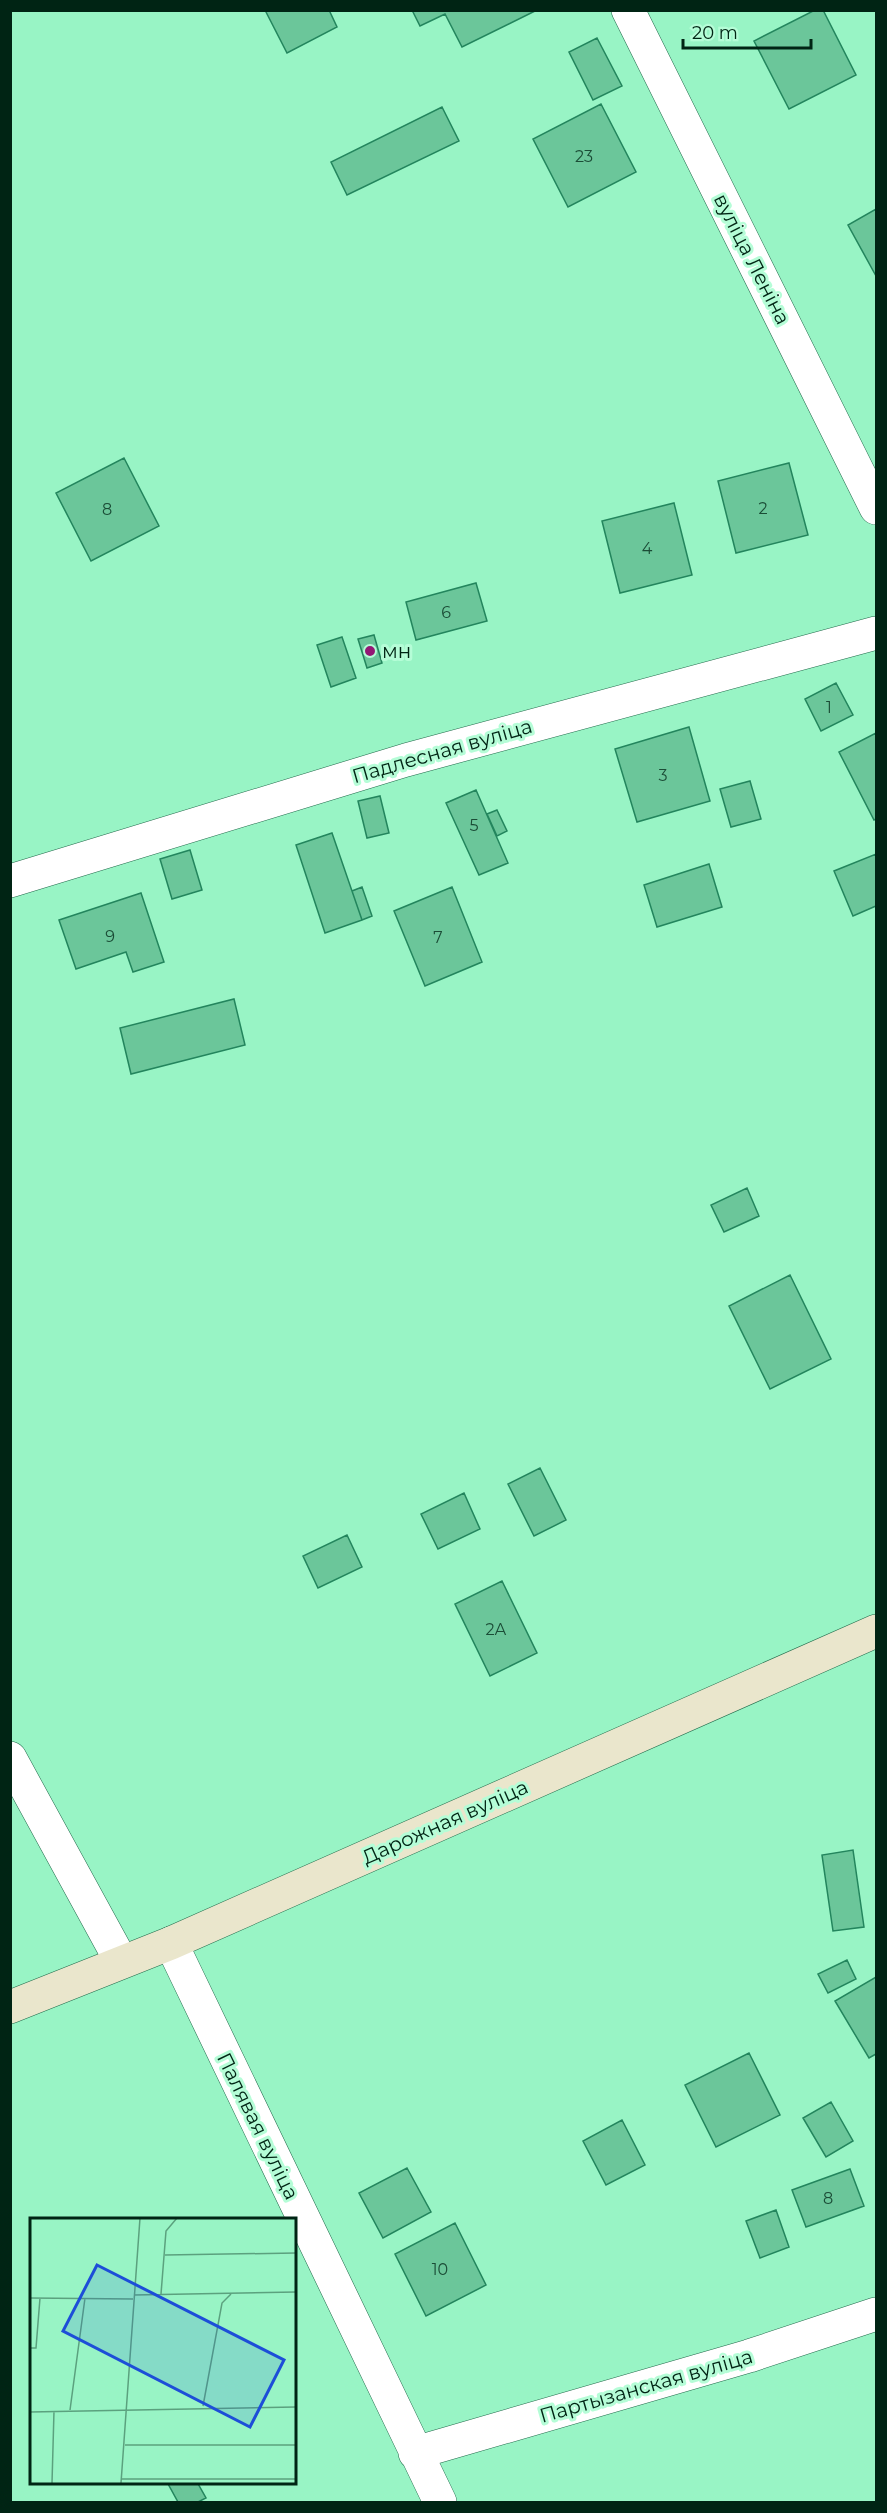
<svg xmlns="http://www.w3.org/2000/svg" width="887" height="2513" font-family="Montserrat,sans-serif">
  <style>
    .building { fill: #6bc69a; stroke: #23855d; stroke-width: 1.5 }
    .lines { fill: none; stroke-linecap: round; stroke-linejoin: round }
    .street-casing { stroke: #226a4b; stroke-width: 34 }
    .secondary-casing { stroke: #226a4b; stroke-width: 34 }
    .street { stroke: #fff; stroke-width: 33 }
    .secondary { stroke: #eae6cc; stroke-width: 33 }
    .poi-dot { fill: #931874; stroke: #b5fdd7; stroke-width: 2 }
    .labels { text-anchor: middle; stroke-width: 6; stroke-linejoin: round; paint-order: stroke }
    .number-label { font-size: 16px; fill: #1b4c36 }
    .street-label { font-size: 20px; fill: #002414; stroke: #b5fdd7 }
    .poi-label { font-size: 20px; fill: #002414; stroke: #b5fdd7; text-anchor: start }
    .inset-road { fill: none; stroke: #5ba17e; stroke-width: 1.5 }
    .view { fill: #1d4ed8; fill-opacity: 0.15; stroke: #1d4ed8; stroke-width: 3 }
    .inset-edge { fill: none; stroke: #002414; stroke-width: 3 }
  </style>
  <rect width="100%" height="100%" fill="#98f4c5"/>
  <!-- building -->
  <path class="building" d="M265,10H329L337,27L287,53Z
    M412,10H537L462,47L445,14L420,26Z
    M815,10H823L856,75L789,109L754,41Z
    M597,38L622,86L593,100L569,52Z
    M601,104L636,172L568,207L533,139Z
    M442,107L459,141L347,195L331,162Z
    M876,209V276L848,225Z
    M124,458L159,526L91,561L56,493Z
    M789,463L808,535L736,553L718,481Z
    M674,503L692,575L620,593L602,521Z
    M476,583L487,621L416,640L406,602Z
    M374,635L382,663L367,668L358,639Z
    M342,637L356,678L331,687L317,645Z
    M836,683L853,715L821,731L805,699Z
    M689,727L710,801L637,822L615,749Z
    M876,733V819L874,820L839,752Z
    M750,781L761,819L731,827L720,789Z
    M476,790L508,863L479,875L446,803Z
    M380,796L389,833L367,838L358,801Z
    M497,810L507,831L497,836L487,814Z
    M332,833L362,920L325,933L296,845Z
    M190,850L202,890L172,899L160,859Z
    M876,854V906L853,916L834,871Z
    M709,864L722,907L657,927L644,885Z
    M362,887L372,916L362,920L352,891Z
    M452,887L482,962L425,986L394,911Z
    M141,893L164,962L133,972L126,952L76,969L59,920Z
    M234,999L245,1045L131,1074L120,1028Z
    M747,1188L759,1216L724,1232L711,1205Z
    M790,1275L831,1359L770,1389L729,1306Z
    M540,1468L566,1520L534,1536L508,1484Z
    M464,1493L480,1529L438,1549L421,1514Z
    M347,1535L362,1567L318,1588L303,1556Z
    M502,1581L537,1653L490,1676L455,1604Z
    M853,1850L864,1927L833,1931L822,1855Z
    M847,1960L856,1979L828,1993L818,1974Z
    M876,1977V2054L869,2058L835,2001Z
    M749,2053L780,2115L716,2147L685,2085Z
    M831,2102L853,2141L826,2157L803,2118Z
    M622,2120L645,2165L606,2185L583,2141Z
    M407,2168L431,2212L383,2238L359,2193Z
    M850,2169L864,2206L806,2227L792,2190Z
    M776,2210L789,2247L760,2258L746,2221Z
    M455,2223L486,2285L426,2316L395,2254Z
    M167,2482H197L206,2498L198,2502H178Z"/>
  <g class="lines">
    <defs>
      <path id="street" d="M628,10L876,508
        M10,881L406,760L876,633
        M10,1758L121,1961
        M171,1943L440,2502
        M415,2453L749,2356L876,2314"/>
      <path id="secondary" d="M10,2007L171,1943L876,1631"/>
    </defs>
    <!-- street casing -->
    <use href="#street" class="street-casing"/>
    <!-- secondary casing -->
    <use href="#secondary" class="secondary-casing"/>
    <!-- street -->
    <use href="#street" class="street"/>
    <!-- secondary -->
    <use href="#secondary" class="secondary"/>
  </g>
  <!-- markers -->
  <circle class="poi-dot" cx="370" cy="651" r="6"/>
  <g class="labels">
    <!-- number labels -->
    <g class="number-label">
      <text x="584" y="162">23</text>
      <text x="763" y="514">2</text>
      <text x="107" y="515">8</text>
      <text x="647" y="554">4</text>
      <text x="446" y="618">6</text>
      <text x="829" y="713">1</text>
      <text x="663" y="781">3</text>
      <text x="474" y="831">5</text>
      <text x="110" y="942">9</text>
      <text x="438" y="943">7</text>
      <text x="496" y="1635">2А</text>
      <text x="828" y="2204">8</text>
      <text x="440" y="2275">10</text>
    </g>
    <!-- street labels -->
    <g class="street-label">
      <text transform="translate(752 259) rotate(63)" y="7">вуліца Леніна</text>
      <text transform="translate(442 751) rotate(-16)" y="7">Падлесная вуліца</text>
      <text transform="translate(445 1822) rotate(-24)" y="7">Дарожная вуліца</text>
      <text transform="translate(258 2126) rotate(64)" y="7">Палявая вуліца</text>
      <text transform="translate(646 2386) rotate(-16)" y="7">Партызанская вуліца</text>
    </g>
    <!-- poi labels -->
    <g class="poi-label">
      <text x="382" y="658">мн</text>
    </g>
  </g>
  <!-- overview -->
  <g transform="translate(30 2218)">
    <rect width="266" height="266" fill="#98f4c5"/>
    <path class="inset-road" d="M135,37L266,35M131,76L136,13L147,0M104,77L266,74M0,80L103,81M0,130H6L10,80M173,188L192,85L201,76M40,192L55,80M0,194L266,189M95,227H266M91,261H266M22,265L24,193M91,265L110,0"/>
    <path class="view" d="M67,47L254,142L220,209L33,113Z"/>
    <rect width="266" height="266" class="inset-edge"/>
  </g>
  <!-- border -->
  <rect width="887" height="2513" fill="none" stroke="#002414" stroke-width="24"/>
  <!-- scale -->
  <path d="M683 39v9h128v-9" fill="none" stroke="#002414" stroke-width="3"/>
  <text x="692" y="39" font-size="18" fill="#002414" stroke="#b5fdd7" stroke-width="4.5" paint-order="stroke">20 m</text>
</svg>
